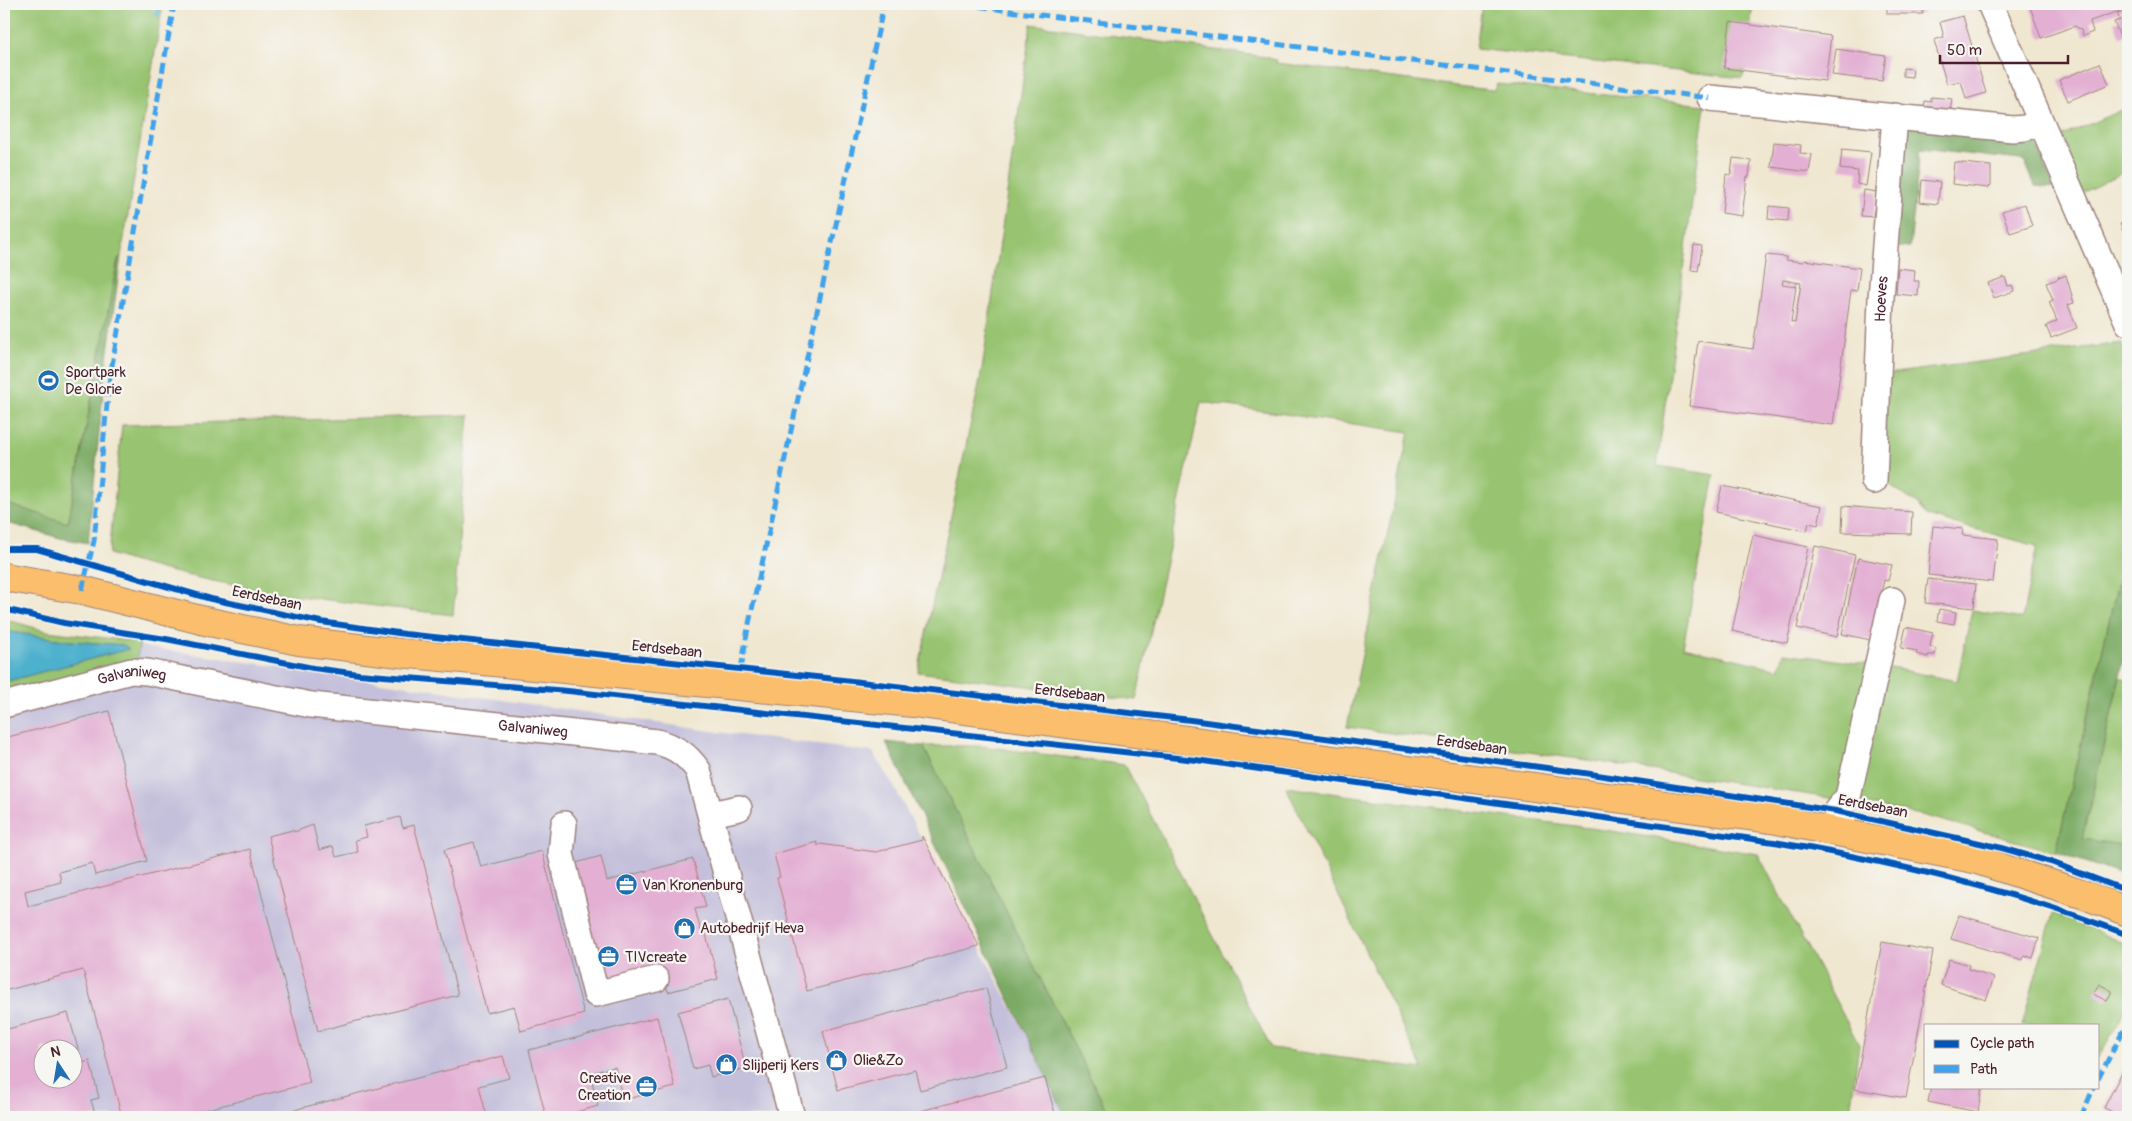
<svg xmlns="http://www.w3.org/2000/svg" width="2132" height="1121" font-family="Pangolin,sans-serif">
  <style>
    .industrial { fill: #c4c0db; fill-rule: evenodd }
    .green { fill: #98c471; stroke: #71724e }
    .forest { fill: #7aaa63; stroke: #626447 }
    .water { fill: #4eb0cd; stroke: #4c687c }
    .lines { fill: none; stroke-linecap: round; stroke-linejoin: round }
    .stream { stroke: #4eb0cd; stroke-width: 5 }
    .building { fill: #e3b0d4; fill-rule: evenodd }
    .minor-casing { stroke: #9d837e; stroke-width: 28 }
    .major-casing { stroke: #9d837e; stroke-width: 30 }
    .minor { stroke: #fff; stroke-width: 25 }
    .major { stroke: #fabe6d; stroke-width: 28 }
    .quiet { stroke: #40a2eb; stroke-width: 5; stroke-dasharray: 10 5; stroke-linecap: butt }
    .cycleway-casing { stroke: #f6f6f2; stroke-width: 9 }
    .cycleway { stroke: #0057b8; stroke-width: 6 }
    .labels { text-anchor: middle; stroke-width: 4.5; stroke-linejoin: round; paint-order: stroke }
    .street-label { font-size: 15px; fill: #4a1f2b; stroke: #f6f6f2 }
    .poi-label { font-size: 15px; fill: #4a1f2b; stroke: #f6f6f2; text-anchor: start }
  </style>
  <rect width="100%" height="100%" fill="#f6f6f2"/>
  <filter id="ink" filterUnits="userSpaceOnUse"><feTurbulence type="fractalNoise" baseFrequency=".02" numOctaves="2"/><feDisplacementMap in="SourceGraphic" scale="10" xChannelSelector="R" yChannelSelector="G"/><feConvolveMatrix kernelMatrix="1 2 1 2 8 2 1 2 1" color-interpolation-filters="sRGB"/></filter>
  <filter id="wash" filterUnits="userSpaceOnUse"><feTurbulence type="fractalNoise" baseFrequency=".0096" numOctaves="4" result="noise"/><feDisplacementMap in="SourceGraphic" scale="20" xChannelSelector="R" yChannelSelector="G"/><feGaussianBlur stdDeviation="1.12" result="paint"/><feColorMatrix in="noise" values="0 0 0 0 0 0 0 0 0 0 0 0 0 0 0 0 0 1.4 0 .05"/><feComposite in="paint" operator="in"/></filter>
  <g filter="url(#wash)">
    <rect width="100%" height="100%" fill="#f0e7d0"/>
    <!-- industrial -->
    <path class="industrial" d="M4,626L725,733L873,752L893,785L1070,1117H4ZM42,1048H72V1078H42Z"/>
    <!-- green -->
    <path class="green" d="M4,4H163L121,256L118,259L68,523L4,503Z
      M1482,4H1753L1743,78L1476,49Z
      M1031,24L1265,57L1276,60V63L1473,88L1494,90L1497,84L1705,105L1657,466L1715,475L1683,647L1779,669L1784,653L1886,667L1957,681L1972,610L2022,619L2037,546L1927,516L1918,504L1882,481L1888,374L2121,343L2128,360V571L2121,569L2056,852L1922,815L1842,800L1587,760L1347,727L1409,432L1201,402L1136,700L918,672L982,370Z
      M2128,107V170L2082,193L2058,138Z
      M469,415L453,615C340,602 216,589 109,554L122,425Z
      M4,619L46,631L140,642L136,661L4,694V682L128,648L123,645L70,641L4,631Z
      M2120,677L2128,681V846L2082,839Z
      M923,746H981L1125,765L1271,1048L1423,1069L1286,787L1611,831L1758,854L1859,1045L1850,1111L1880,1117H1110Z
      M2053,913L2128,945V1006L2098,1058V1025H2022Z"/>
    <!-- forest -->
    <path class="forest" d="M1905,125L2034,138L2054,188L2035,186L2026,164L2021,160L1920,149L1910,248L1895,247Z
      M121,256L105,373L88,543L60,538L4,522V503L68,523L118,259Z
      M2121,569L2128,571V641L2082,839L2128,846V877L2056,852Z
      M886,742L923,746L1110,1117H1066Z"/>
    <!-- water -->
    <path class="water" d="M4,631L70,641L123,645L129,649L4,682Z"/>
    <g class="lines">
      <!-- stream -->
      <path class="stream" d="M157,14L160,4"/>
    </g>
    <g id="blocks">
      <!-- building -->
      <path class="building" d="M1887,4H1923V14H1887Z
        M2029,4H2128V8L2090,21L2093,32L2083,36L2081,30L2075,26L2041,38Z
        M2128,10V34L2120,37L2114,22L2120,20L2117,13Z
        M1963,16L1986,93L1966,99L1961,81L1948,84L1946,82L1934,40L1944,37L1940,22Z
        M1730,22L1831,36L1825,81L1724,68Z
        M1836,49L1886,56L1882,81L1832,75Z
        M2100,63L2109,84L2068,101L2059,80Z
        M1903,68L1913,69L1912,77L1903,76Z
        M1931,97L1952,99L1950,112L1924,108L1925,101L1931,102Z
        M1774,142L1801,145L1800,153L1812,154L1809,172L1771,167Z
        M1842,149L1871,152L1866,186L1857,184L1858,171L1840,169Z
        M1733,158L1751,160L1749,177H1747L1742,216L1722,213L1726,174L1731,175Z
        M1954,162L1991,166V185L1988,188L1952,184Z
        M1922,180L1940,182L1938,204L1920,202Z
        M1864,190L1877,192L1873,217L1861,216Z
        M2025,204L2032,226L2010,233L2002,211Z
        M1769,206L1789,208L1788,221L1768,219Z
        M2128,221V244L2120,224Z
        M1694,245L1702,246L1698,271L1691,270Z
        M1766,255L1786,257V260L1803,262L1804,260L1860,268L1857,291L1851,290L1833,425L1689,406L1698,341L1753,349ZM1783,280L1801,283L1795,323L1791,322L1796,286L1782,284Z
        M1898,268L1915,270L1914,281H1919L1918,296L1896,294Z
        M2066,275L2074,303L2068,305L2077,328L2051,338L2046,326L2057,321L2049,302L2053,300L2046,283L2058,279L2059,276V278Z
        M2005,277L2008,286L2012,285L2014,291L1994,298L1988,283Z
        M1722,486L1822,506L1818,525L1809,523L1807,531L1716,512Z
        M1843,506L1912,512L1911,534L1842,532Z
        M1933,526L1963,529L1962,535L1998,539L1993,582L1928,575Z
        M1753,535L1808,547L1787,643L1732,631Z
        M1815,546L1855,555L1837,637L1797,628Z
        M1858,558L1892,565L1888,581L1884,580L1871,640L1842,634Z
        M1928,579L1976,584L1974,608L1925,603Z
        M1939,609L1956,612L1954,624L1937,621Z
        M1906,627L1933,633L1930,646L1936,649L1935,655H1928V657L1916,654L1917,651L1901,648Z
        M109,711L147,861L95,875L92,863L59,872L61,882L25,891L28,906L250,849L310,1083L177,1117H122L83,970L4,991V738Z
        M400,817L403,828L414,825L458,995L318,1031L268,836L293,830L294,832L313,825L319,850L333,846L336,857L358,852L355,840L367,837L364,826Z
        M922,836L979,946L807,991L777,878L780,877L774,854L817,842L818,846L820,844L876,852L922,840Z
        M474,842L481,867L542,851L584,1014L521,1031L514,1006L487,1013L444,850Z
        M601,856L607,881L693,859L706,907L695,909L701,932L705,931L718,979L668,992L662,967L600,983L569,865Z
        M1959,915L2039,938L2033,958L2024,955L2023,960L1951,939Z
        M1882,942L1933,951L1906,1098L1855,1089Z
        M1949,959L1969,965L1968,969L1994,978L1986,1000L1941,985Z
        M2099,984L2112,991L2107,1001L2093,994Z
        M986,988L1007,1067L920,1090L915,1070L838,1090L823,1031Z
        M728,999L746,1068L711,1077L708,1065L693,1069L678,1012Z
        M68,1013L82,1063L90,1061L99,1098L91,1100L96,1117H4V1030ZM42,1048H72V1078H42Z
        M657,1017L675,1087L623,1100L615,1067L590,1073L598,1106L558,1117H546L529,1050Z
        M503,1056L509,1078L479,1086L487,1117H276L301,1108Z
        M2128,1060V1112L2123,1117L2104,1108Z
        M1045,1078L1056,1117H898Z
        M1931,1087H1982L1978,1112L1928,1102Z"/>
    </g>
  </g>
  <g filter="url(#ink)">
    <use href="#blocks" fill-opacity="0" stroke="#9d837e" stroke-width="1"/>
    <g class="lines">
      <defs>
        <g id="minor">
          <path d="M1990,4L2128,323"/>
          <path d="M1710,98L2013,129L2025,128L2040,122"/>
          <path id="s1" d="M1874,481L1881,298L1895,116"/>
          <path id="s2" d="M4,705L131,671L147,672L311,705L657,742C676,747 686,754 698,770L792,1117"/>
          <path d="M711,814L739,808"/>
          <path d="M564,824L561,854L596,994L656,979"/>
          <path d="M1841,833L1843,823L1836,811L1848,797L1892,600"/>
        </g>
        <path id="major" d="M4,577L82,590L205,621L299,641L400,653L913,703L1777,820L1974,859L2085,895L2128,912"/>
      </defs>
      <!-- minor casing -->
      <use href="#minor" class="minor-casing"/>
      <!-- major casing -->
      <use href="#major" class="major-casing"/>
      <!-- minor -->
      <use href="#minor" class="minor"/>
      <!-- major -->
      <use href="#major" class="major"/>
      <!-- quiet -->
      <path class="quiet" d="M964,4L1017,12L1710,98
        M82,590L94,541L109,383L174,4
        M741,669L748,628L884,4
        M2098,1079L2128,1022
        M2081,1117L2094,1087"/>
      <defs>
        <path id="cycleway" d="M4,549H37L211,599L321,622L405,634L826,678L1191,720L1584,773L1836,811L2002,848L2051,862L2128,891
          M4,609L64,623L166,639L313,668L359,674L568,691L1196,760L1774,842C1895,862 2014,890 2128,935"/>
      </defs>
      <!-- cycleway casing -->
      <use href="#cycleway" class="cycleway-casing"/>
      <!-- cycleway -->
      <use href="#cycleway" class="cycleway"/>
    </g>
  </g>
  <!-- icons -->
  <defs>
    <symbol id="stadium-disc" viewBox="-11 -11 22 22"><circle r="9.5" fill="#1f6fb2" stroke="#f6f6f2"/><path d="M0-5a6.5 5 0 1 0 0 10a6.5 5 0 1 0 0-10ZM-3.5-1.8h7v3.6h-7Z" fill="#fff"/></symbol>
    <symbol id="office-disc" viewBox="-11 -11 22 22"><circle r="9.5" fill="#1f6fb2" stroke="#f6f6f2"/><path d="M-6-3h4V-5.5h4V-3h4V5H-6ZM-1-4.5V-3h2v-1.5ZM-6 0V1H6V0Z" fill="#fff"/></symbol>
    <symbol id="shop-disc" viewBox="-11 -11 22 22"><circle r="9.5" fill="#1f6fb2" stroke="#f6f6f2"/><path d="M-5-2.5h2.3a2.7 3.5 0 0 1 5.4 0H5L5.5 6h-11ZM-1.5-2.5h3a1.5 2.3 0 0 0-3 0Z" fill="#fff"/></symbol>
  </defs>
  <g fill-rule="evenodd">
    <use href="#stadium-disc" x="36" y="368" width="25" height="25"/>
    <use href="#office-disc" x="614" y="872" width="25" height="25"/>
    <use href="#shop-disc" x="672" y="916" width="25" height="25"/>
    <use href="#office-disc" x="596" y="944" width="25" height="25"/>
    <use href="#shop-disc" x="824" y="1048" width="25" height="25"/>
    <use href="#shop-disc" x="714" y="1052" width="25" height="25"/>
    <use href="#office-disc" x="634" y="1074" width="25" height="25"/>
  </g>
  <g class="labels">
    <!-- street labels -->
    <g class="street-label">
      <text dy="5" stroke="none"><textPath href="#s1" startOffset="182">Hoeves</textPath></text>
      <text transform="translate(267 598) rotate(12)" y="5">Eerdsebaan</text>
      <text transform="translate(667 649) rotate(6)" y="5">Eerdsebaan</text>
      <text dy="5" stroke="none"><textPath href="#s2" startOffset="132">Galvaniweg</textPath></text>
      <text transform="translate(1070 693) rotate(7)" y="5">Eerdsebaan</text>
      <text dy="5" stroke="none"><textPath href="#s2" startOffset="538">Galvaniweg</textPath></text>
      <text transform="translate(1472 745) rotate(8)" y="5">Eerdsebaan</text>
      <text transform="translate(1873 806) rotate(11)" y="5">Eerdsebaan</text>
    </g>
    <!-- poi labels -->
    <g class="poi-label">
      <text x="65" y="377">Sportpark<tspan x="65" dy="17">De Glorie</tspan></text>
      <text x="642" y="890">Van Kronenburg</text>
      <text x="700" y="933">Autobedrijf Heva</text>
      <text x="625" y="962">TIVcreate</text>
      <text x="853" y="1065">Olie&amp;Zo</text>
      <text x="742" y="1070">Slijperij Kers</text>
      <text x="631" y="1083" text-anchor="end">Creative<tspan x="631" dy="17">Creation</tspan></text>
    </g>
  </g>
  <!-- margin -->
  <rect width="2132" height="1121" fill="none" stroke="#f6f6f2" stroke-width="20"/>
  <!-- legend -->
  <rect x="1924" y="1024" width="175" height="65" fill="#f6f6f2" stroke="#b1a0a2"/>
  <rect x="1934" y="1040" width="25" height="8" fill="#0057b8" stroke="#b1a0a2"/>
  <text x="1970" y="1048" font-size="15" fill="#4a1f2b">Cycle path</text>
  <rect x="1934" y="1065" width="25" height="8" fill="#40a2eb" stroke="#b1a0a2"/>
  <text x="1970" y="1074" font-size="15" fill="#4a1f2b">Path</text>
  <!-- north arrow -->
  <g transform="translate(58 1064) rotate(348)"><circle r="24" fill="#f6f6f2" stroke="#b1a0a2"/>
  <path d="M0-4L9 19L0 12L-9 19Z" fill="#1f6fb2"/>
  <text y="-8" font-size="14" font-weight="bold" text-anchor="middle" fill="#4a1f2b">N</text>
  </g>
  <!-- scale -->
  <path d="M1940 55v8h128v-8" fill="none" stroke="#4a1f2b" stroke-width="2.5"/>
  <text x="1947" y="55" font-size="15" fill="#4a1f2b" stroke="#f6f6f2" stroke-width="4" paint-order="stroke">50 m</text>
</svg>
